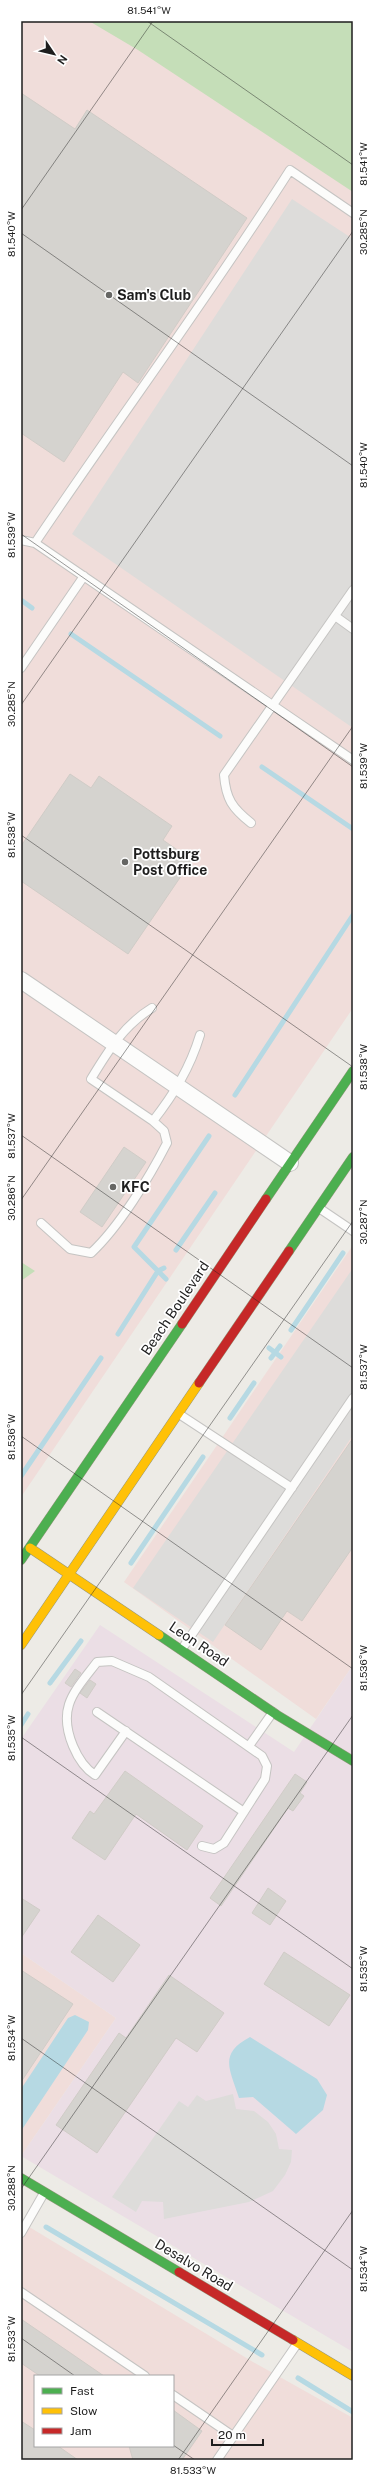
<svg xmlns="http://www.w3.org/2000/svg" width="374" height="2481" font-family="'Public Sans',sans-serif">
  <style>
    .commercial { fill: #f0ddda; fill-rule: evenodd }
    .industrial { fill: #ebdee5 }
    .forest { fill: #c5deb8 }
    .parking { fill: #dddcda }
    .water { fill: #b6d9e3 }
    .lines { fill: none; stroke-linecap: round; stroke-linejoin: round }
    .stream { stroke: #b6d9e3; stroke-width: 5 }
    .building { fill: #d5d3cf; stroke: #d0ccc7 }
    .lane-casing { stroke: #c5c4c2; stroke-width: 10 }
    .street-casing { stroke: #c5c4c2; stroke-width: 18 }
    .fast-casing { stroke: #95977e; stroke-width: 10 }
    .slow-casing { stroke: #95977e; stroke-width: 10 }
    .jam-casing { stroke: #95977e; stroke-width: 10 }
    .lane { stroke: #fcfcfb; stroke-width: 8 }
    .street { stroke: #fcfcfb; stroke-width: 16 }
    .fast { stroke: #4caf50; stroke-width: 9 }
    .slow { stroke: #ffc107; stroke-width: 9 }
    .jam { stroke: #c62828; stroke-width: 9 }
    .ticks { fill: none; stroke: #1e1e1e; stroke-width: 1; stroke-opacity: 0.45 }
    .poi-dot { fill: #666664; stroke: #fff; stroke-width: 1.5 }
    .labels { text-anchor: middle; stroke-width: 3.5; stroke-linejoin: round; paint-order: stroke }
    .poi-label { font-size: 14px; font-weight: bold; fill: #1e1e1e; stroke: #fff; text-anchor: start }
    .street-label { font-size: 14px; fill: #1e1e1e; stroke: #fff }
    .neatline { fill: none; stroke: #1e1e1e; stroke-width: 1.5 }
    .ticks-label { font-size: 10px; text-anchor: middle; fill: #1e1e1e }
  </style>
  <rect width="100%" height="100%" fill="#edebe6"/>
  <!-- commercial -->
  <path class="commercial" d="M21,21H118L353,181V1008L21,1497Z
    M353,1245V1665L316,1719L124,1582Z
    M21,1953L116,2018L21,2156Z
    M21,2222L253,2362L353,2418V2460H21ZM35,2376H173V2446H35Z"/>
  <!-- industrial -->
  <path class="industrial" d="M100,1625L294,1752L353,1665V2352L21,2156L116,2018L21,1953V1739Z"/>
  <!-- forest -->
  <path class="forest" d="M89,21H353V192L138,50Z
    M21,1262L35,1271L21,1281Z"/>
  <!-- parking -->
  <path class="parking" d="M292,199L353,239V728L72,534Z
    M353,1268V1435L213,1642L133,1588Z
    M233,2094L236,2109L254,2111L268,2122L276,2134L279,2149L292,2150L291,2162L285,2175L273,2191L249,2202L164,2219L163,2202L142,2201L136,2212L112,2197L179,2101L188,2107L197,2095L206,2101Z"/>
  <!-- water -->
  <path class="water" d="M75,2015L89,2022L88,2030L21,2131V2089L68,2018Z
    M250,2037L317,2079L327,2095L323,2110L296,2134L253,2097L239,2098C230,2069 218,2054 250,2037Z"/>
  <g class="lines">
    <!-- stream -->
    <path class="stream" d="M21,600L32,608
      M71,634L220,736
      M262,767L353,829
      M235,1095L353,915
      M176,1250L215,1193
      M166,1279L134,1247L209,1136
      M291,1330L343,1253
      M118,1334L158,1271L164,1268
      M269,1348L281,1357
      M271,1358L280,1346
      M230,1418L254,1383
      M21,1476L101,1358
      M131,1563L203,1457
      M50,1683L81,1641
      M21,1725L28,1714
      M46,2227L262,2355
      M298,2378L353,2412"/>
  </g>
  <!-- building -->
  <path class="building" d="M21,93L75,129L87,110L247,218L138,383L123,372L64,462L21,433Z
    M70,774L91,788L99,776L172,826L163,840L192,860L128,954L21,881V846Z
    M124,1147L146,1162L102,1227L80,1212Z
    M353,1438V1547L302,1621L287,1611L261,1650L225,1625Z
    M75,1669L81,1673L71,1687L65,1683Z
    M90,1680L96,1684L87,1698L80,1693Z
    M125,1771L203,1826L187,1850L136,1814L105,1860L72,1838L90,1811L94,1814Z
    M295,1774L307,1782L300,1793L304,1796L293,1811L288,1808L221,1906L210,1898Z
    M268,1888L286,1901L270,1925L252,1913Z
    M21,1898L40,1910L21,1938Z
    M98,1915L140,1945L113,1982L71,1952Z
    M284,1952L350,1995L329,2026L264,1984Z
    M21,1970L73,2004L21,2082Z
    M169,1975L224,2013L197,2052L176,2038L97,2153L56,2125L119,2033L126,2038Z
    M21,2319L104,2376H40L21,2363Z
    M173,2410L202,2431L182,2460H133L129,2446H173Z
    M21,2421L35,2430V2446H58L78,2460H21Z"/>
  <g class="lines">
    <defs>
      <path id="lane" d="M353,213L290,170C209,297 119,418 35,543L353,760
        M21,540L35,543
        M335,616L353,629
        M21,668L84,576
        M251,823C232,808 226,799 224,775L353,590
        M152,1008C124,1025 108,1051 91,1079L153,1121C174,1094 190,1068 200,1035
        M319,1208L353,1231
        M41,1223L70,1249L91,1253C119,1227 149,1178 167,1143L164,1131L153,1121
        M179,1414L292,1488
        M182,1649L353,1398
        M97,1712L244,1812
        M126,1731L95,1775C84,1768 78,1758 73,1746C57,1707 74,1692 97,1662L112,1661L149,1677L262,1756L267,1766L265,1779L224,1843L214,1849L202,1846
        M249,1746L273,1712
        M21,2233L44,2193
        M21,2292L145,2376
        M173,2395L233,2436
        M217,2460L297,2344"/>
      <path id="street" d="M21,980L290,1163"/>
      <path id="fast" d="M266,1199L353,1071
        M289,1251L353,1157
        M21,1560L182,1324
        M159,1635L277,1715L353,1761
        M21,2178L179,2272"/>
      <path id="slow" d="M30,1548L159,1635
        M21,1645L199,1383
        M293,2340L353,2376"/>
      <path id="jam" d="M182,1324L266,1199
        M199,1383L289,1251
        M179,2272L293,2340"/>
    </defs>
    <!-- lane casing -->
    <use href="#lane" class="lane-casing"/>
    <!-- street casing -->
    <use href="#street" class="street-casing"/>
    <!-- fast casing -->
    <use href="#fast" class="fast-casing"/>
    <!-- slow casing -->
    <use href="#slow" class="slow-casing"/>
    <!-- jam casing -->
    <use href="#jam" class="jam-casing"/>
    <!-- lane -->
    <use href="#lane" class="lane"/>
    <!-- street -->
    <use href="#street" class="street"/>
    <!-- fast -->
    <use href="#fast" class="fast"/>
    <!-- slow -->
    <use href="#slow" class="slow"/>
    <!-- jam -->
    <use href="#jam" class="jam"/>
  </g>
  <!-- ticks -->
  <path class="ticks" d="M147,21L353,165M21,210L153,21M21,233L353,466M21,534L353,767M21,705L353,231M21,835L353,1067M21,1135L353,1368M21,1200L353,726M21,1436L353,1669M21,1695L353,1221M21,1737L353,1969M21,2038L353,2270M21,2189L353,1715M21,2338L75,2376M173,2445L195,2460M178,2460L353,2210"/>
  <!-- markers -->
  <g class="poi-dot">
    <circle cx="109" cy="295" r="4"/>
    <circle cx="125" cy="862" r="4"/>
    <circle cx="113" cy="1187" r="4"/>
  </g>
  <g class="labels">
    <!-- poi labels -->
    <g class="poi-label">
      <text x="117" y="300">Sam's Club</text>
      <text x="133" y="859">Pottsburg<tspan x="133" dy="16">Post Office</tspan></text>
      <text x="121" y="1192">KFC</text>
    </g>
    <!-- street labels -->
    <g class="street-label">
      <text transform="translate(175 1308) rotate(-56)" y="5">Beach Boulevard</text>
      <text transform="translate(199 1644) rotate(34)" y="5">Leon Road</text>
      <text transform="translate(194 2265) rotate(31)" y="5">Desalvo Road</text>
    </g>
  </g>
  <!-- border -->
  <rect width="374" height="2481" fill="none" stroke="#ffffff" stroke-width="44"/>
  <!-- legend -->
  <rect x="34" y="2375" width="140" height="72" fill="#ffffff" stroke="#a5a5a5"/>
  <rect x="42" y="2388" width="20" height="6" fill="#4caf50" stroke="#a5a5a5"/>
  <text x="70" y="2395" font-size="12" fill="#1e1e1e">Fast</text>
  <rect x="42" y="2408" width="20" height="6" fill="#ffc107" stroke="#a5a5a5"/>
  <text x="70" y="2415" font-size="12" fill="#1e1e1e">Slow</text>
  <rect x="42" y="2428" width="20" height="6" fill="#c62828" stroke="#a5a5a5"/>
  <text x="70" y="2435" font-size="12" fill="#1e1e1e">Jam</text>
  <!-- north arrow -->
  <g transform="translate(54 54) rotate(125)" stroke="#ffffff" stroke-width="3" paint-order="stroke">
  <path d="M0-3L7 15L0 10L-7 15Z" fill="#1e1e1e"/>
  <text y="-6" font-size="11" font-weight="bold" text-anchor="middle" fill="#1e1e1e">N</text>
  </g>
  <!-- scale -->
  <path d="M212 2439v6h51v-6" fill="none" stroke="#1e1e1e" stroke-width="2"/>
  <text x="218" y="2439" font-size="12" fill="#1e1e1e" stroke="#ffffff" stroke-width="3" paint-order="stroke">20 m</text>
  <rect x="22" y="22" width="330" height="2437" class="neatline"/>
  <g class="ticks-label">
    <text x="149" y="14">81.541°W</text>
    <text transform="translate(363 164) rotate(-90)" y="4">81.541°W</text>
    <text transform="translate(363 232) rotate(-90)" y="4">30.285°N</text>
    <text transform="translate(11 234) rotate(-90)" y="4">81.540°W</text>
    <text transform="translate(363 465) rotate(-90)" y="4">81.540°W</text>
    <text transform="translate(11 535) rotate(-90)" y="4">81.539°W</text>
    <text transform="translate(11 704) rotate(-90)" y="4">30.285°N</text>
    <text transform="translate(363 766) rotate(-90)" y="4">81.539°W</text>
    <text transform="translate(11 835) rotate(-90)" y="4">81.538°W</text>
    <text transform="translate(363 1067) rotate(-90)" y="4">81.538°W</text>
    <text transform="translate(11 1136) rotate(-90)" y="4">81.537°W</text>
    <text transform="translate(11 1198) rotate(-90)" y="4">30.286°N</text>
    <text transform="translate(363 1222) rotate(-90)" y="4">30.287°N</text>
    <text transform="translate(363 1367) rotate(-90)" y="4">81.537°W</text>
    <text transform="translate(11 1437) rotate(-90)" y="4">81.536°W</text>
    <text transform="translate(363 1668) rotate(-90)" y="4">81.536°W</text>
    <text transform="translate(11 1738) rotate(-90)" y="4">81.535°W</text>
    <text transform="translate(363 1969) rotate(-90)" y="4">81.535°W</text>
    <text transform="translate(11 2038) rotate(-90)" y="4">81.534°W</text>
    <text transform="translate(11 2188) rotate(-90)" y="4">30.288°N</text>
    <text transform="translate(363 2269) rotate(-90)" y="4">81.534°W</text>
    <text transform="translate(11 2339) rotate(-90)" y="4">81.533°W</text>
    <text x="193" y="2474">81.533°W</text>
  </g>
</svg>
